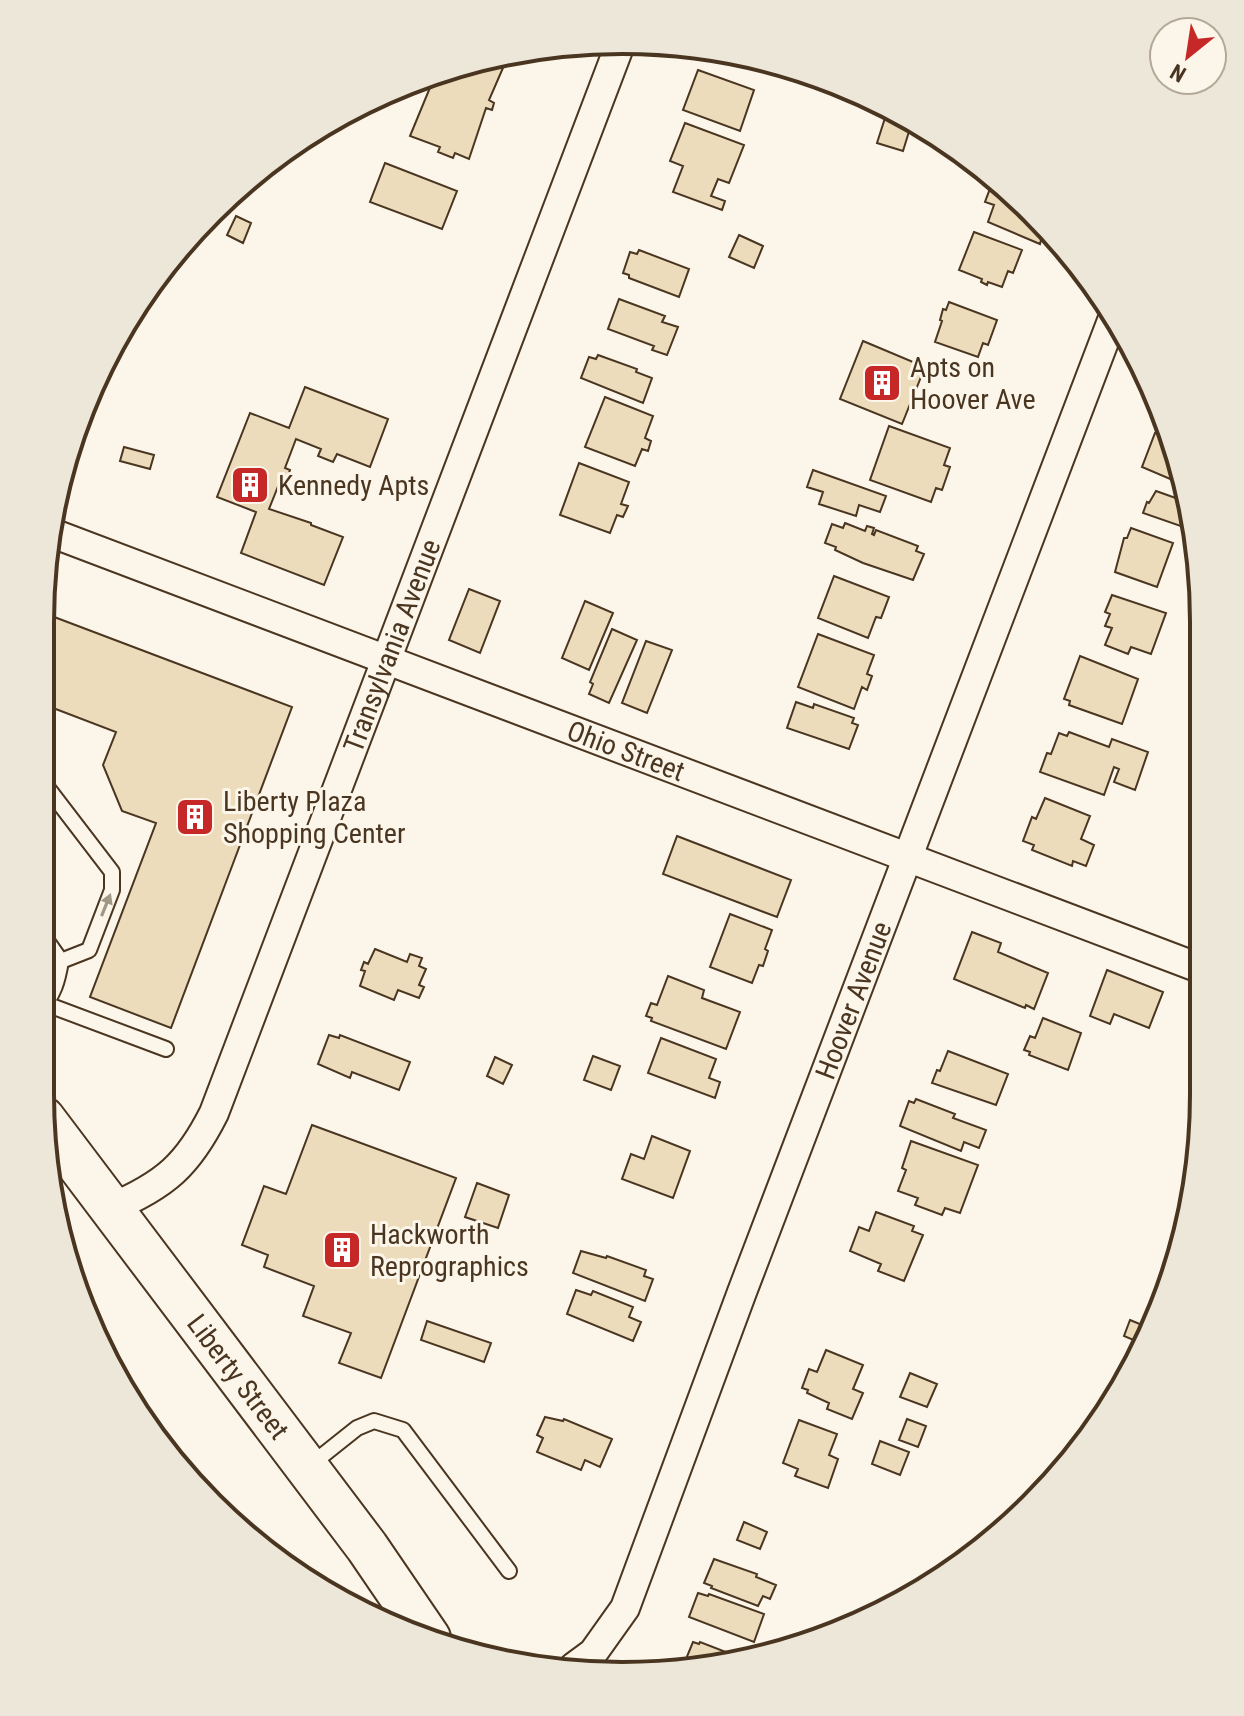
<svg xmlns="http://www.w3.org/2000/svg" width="1244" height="1716" font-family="'Roboto Condensed',sans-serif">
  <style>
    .building { fill: #ecdcbc; stroke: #4a3520; stroke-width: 2 }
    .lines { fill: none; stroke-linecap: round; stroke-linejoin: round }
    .service-casing { stroke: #4a3520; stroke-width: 18 }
    .minor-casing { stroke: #4a3520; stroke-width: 32 }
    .secondary-casing { stroke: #4a3520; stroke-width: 46 }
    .service { stroke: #fbf6e9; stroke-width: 14 }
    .minor { stroke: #fbf6e9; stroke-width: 28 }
    .secondary { stroke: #fbf6e9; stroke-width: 42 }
    .oneway { fill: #a29684 }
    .labels { text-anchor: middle; stroke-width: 6; stroke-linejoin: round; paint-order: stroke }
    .poi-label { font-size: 28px; fill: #4a3520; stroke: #fbf6e9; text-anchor: start }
    .street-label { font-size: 28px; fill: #4a3520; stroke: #fbf6e9 }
    .rim { fill: none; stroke: #4a3520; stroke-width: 4 }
  </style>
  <rect width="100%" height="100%" fill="#fbf6e9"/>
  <!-- building -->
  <path class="building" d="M509,54L489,100L494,103L492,110L486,108L469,159L455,153L453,158L438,152L440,147L410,136L436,73L471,60Z
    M698,70L754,90L740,131L683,110Z
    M885,118L911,125L903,151L877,143Z
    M685,123L744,145L729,183L718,179L711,196L725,201L722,210L673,192L683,166L670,161Z
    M385,163L457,191L442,229L370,202Z
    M994,178L1005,184L1057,239L1055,245L1041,240L1040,244L988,222L994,205L985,202Z
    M236,216L251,223L243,243L227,235Z
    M974,232L1022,250L1013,273L1008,271L1002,287L988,282L987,285L981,282L982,279L959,270Z
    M739,235L763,246L754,268L729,257Z
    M639,250L689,269L679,297L629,278V275L623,273L630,252L637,254Z
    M619,299L665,316L662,322L678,327L667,355L652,350L654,346L608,329Z
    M949,302L997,320L988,345L983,343L978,357L935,342L942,321L940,320L943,309L946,310Z
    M863,341L925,367L902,424L840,399Z
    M598,355L637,369L636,372L652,378L643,403L581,378L589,357L596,359Z
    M305,387L388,419L370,467L337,454L333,462L318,456L321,449L296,439L285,468L290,470L284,486L279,484L269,509L311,523V525L343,537L324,585L241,553L256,512L217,497L250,413L289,428Z
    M605,397L653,416L645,438L651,441L648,451L642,449L635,466L585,447Z
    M889,426L950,448L944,465L950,467L942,490L936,488L931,502L870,480Z
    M1155,433L1170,436L1182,484L1142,467Z
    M124,447L154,455L150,469L120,461Z
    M579,463L629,482L621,504L628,506L623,517L617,515L610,533L560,515Z
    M813,470L886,496L880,512L859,505L856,516L819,504L823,492L807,487Z
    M1156,491L1187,502L1195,531L1143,513L1147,502L1149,503Z
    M845,523L865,531L867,526L874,528L872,534L874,535L876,530L918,546L916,551L924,554L913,580L863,563L835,550L836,547L825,543L832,524L843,528Z
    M1131,528L1173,543L1157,587L1115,572L1124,538H1127Z
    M834,576L889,597L881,618L876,617L868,638L818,618Z
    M469,589L500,601L480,653L449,640Z
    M1112,595L1166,613L1151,654L1131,647L1128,654L1105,645L1112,628L1105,626L1110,614L1105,612Z
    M585,601L613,613L589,670L562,658Z
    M41,612L292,707L171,1028L90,997L156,823L122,811L103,765L116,732L40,703Z
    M612,629L637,640L609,703L589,694L593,684L590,682Z
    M818,634L874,655L867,674L872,676L867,690L862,687L854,709L798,687Z
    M646,641L672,650L647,713L622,703Z
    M1080,656L1138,679L1122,724L1069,705L1070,701L1064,699Z
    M796,702L813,708L814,704L854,718L852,723L858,725L849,749L787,728Z
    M1069,732L1109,747L1112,739L1148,752L1135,790L1114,782L1119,769L1114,767L1104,795L1040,772L1047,753L1051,754L1059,733L1067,736Z
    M1045,798L1090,816L1081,839L1094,845L1086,866L1073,861L1072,866L1032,850L1034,845L1023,841L1032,817L1036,819Z
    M677,836L791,880L777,917L663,874Z
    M730,914L772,930L765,949L768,951L763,966L759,965L752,983L710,967Z
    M972,932L1001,943L998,952L1048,973L1034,1009L1026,1005L1025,1008L954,979Z
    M375,949L407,962L410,954L422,958L419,966L426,969L419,985L424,987L419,998L398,990L394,1000L360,986L365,971L361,970L364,962L368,964Z
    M1107,970L1163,992L1149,1028L1114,1014L1110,1024L1090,1016Z
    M668,976L704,990L702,998L740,1012L726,1049L651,1021L652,1018L646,1016L651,1003L657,1005Z
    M1043,1018L1081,1033L1068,1070L1029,1055L1030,1052L1024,1050L1030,1036L1035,1038Z
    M329,1035L339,1038L340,1035L410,1062L399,1090L352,1072L350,1078L318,1064Z
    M661,1038L716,1059L709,1078L720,1082L715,1098L648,1073Z
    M948,1051L1008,1074L996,1105L932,1083L937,1070L940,1071Z
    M593,1056L620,1066L611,1090L584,1080Z
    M495,1057L512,1065L503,1084L487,1076Z
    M916,1099L955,1114L953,1118L986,1130L979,1148L964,1142L961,1151L900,1126L909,1101L914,1103Z
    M312,1125L456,1178L381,1378L339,1363L351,1333L303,1316L314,1286L264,1267L268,1255L242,1245L264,1186L286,1194Z
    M652,1136L690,1151L673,1198L622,1179L631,1154L644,1159Z
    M911,1141L978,1165L960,1213L945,1208L942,1215L915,1205L918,1198L898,1191L906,1170L902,1168Z
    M477,1183L509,1195L498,1228L465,1217Z
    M876,1212L914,1226L912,1231L923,1235L904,1281L878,1271L881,1264L850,1251L859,1227L869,1231Z
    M581,1251L606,1258L607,1256L646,1270L644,1276L653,1279L645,1301L573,1273Z
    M576,1290L591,1295L593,1291L633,1307L629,1317L641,1322L633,1341L567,1314Z
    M1130,1320L1142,1325L1144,1321L1154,1324L1143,1353L1133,1349L1136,1341L1124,1336Z
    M427,1321L491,1343L484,1362L421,1340Z
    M826,1350L863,1365L853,1389L863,1393L852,1419L827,1409L829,1403L807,1393L808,1390L802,1388L809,1369L817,1372Z
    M1125,1365L1133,1368L1117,1391H1116Z
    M910,1373L937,1384L927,1407L900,1397Z
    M129,1391L162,1428L154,1435L138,1417L127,1393Z
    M545,1417L563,1421L564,1419L612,1439L600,1467L585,1460L581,1470L537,1452L543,1438L537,1435Z
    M907,1419L926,1426L918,1447L899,1440Z
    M799,1420L837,1434L829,1455L838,1459L828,1488L795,1476L798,1469L783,1463Z
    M880,1441L909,1452L900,1475L872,1464Z
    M744,1522L767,1532L760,1549L737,1540Z
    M714,1559L757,1574L756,1577L776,1585L770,1599L763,1596L758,1606L711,1588L712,1586L704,1583Z
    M698,1593L708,1596L709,1594L764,1614L754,1642L689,1617Z
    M693,1642L699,1644L700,1642L744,1659L698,1671H681Z"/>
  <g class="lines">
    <defs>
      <path id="service" d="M40,778L112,872V890L89,950L61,961
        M40,931L61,961C58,979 54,996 40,1009
        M46,1004L166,1049
        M308,1467L357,1428L374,1421L403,1430L509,1571"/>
      <g id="minor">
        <path id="s1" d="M52,533L1202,969"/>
        <path id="s2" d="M111,1208C165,1185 188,1165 214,1113L621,42"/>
        <path id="s3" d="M574,1667L593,1653L625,1608L742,1292L1113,318"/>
      </g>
      <g id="secondary">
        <path id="s4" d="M43,1118L367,1547L429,1638"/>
      </g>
    </defs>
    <!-- service casing -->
    <use href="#service" class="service-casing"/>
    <!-- minor casing -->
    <use href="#minor" class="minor-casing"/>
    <!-- secondary casing -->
    <use href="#secondary" class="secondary-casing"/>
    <!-- service -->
    <use href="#service" class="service"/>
    <!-- minor -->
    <use href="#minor" class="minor"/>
    <!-- secondary -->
    <use href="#secondary" class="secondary"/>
  </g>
  <!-- one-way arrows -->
  <defs><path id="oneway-solid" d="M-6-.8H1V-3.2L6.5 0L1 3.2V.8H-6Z" transform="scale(2)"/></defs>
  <use class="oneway" href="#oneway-solid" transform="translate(106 905) rotate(-68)"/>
  <!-- icons -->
  <defs>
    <symbol id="building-square" viewBox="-11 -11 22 22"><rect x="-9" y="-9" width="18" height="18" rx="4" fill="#c62828" stroke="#fbf6e9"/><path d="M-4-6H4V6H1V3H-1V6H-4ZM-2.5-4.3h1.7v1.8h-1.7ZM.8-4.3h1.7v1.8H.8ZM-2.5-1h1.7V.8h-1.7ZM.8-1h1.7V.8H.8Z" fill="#fff"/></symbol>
  </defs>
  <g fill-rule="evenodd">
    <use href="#building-square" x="860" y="361" width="44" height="44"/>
    <use href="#building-square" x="228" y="463" width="44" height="44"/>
    <use href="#building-square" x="173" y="795" width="44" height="44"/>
    <use href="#building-square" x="320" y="1228" width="44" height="44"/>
  </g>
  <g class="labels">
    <!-- poi labels -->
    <g class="poi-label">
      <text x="910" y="377">Apts on<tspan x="910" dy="32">Hoover Ave</tspan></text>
      <text x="278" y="495">Kennedy Apts</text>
      <text x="223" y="811">Liberty Plaza<tspan x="223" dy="32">Shopping Center</tspan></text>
      <text x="370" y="1244">Hackworth<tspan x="370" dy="32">Reprographics</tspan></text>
    </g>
    <!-- street labels -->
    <g class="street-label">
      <text dy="10" stroke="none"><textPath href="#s2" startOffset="644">Transylvania Avenue</textPath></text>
      <text dy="10" stroke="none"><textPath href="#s1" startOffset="614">Ohio Street</textPath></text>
      <text dy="10" stroke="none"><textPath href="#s3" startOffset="728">Hoover Avenue</textPath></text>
      <text dy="10" stroke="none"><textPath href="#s4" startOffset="324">Liberty Street</textPath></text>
    </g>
  </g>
  <!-- crop -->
  <path d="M0 0H1244V1716H0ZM622 54H622A568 568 0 0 1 1190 622V1094A568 568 0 0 1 622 1662H622A568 568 0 0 1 54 1094V622A568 568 0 0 1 622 54Z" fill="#ede7d9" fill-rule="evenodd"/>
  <path class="rim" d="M622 54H622A568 568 0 0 1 1190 622V1094A568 568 0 0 1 622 1662H622A568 568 0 0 1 54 1094V622A568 568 0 0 1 622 54Z"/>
  <!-- north arrow -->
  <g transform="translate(1188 56) rotate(210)"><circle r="38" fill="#fbf6e9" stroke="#b4a999" stroke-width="2"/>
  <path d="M0-6L14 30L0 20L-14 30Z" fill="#c62828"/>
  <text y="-12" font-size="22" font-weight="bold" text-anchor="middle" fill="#4a3520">N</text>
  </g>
</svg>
